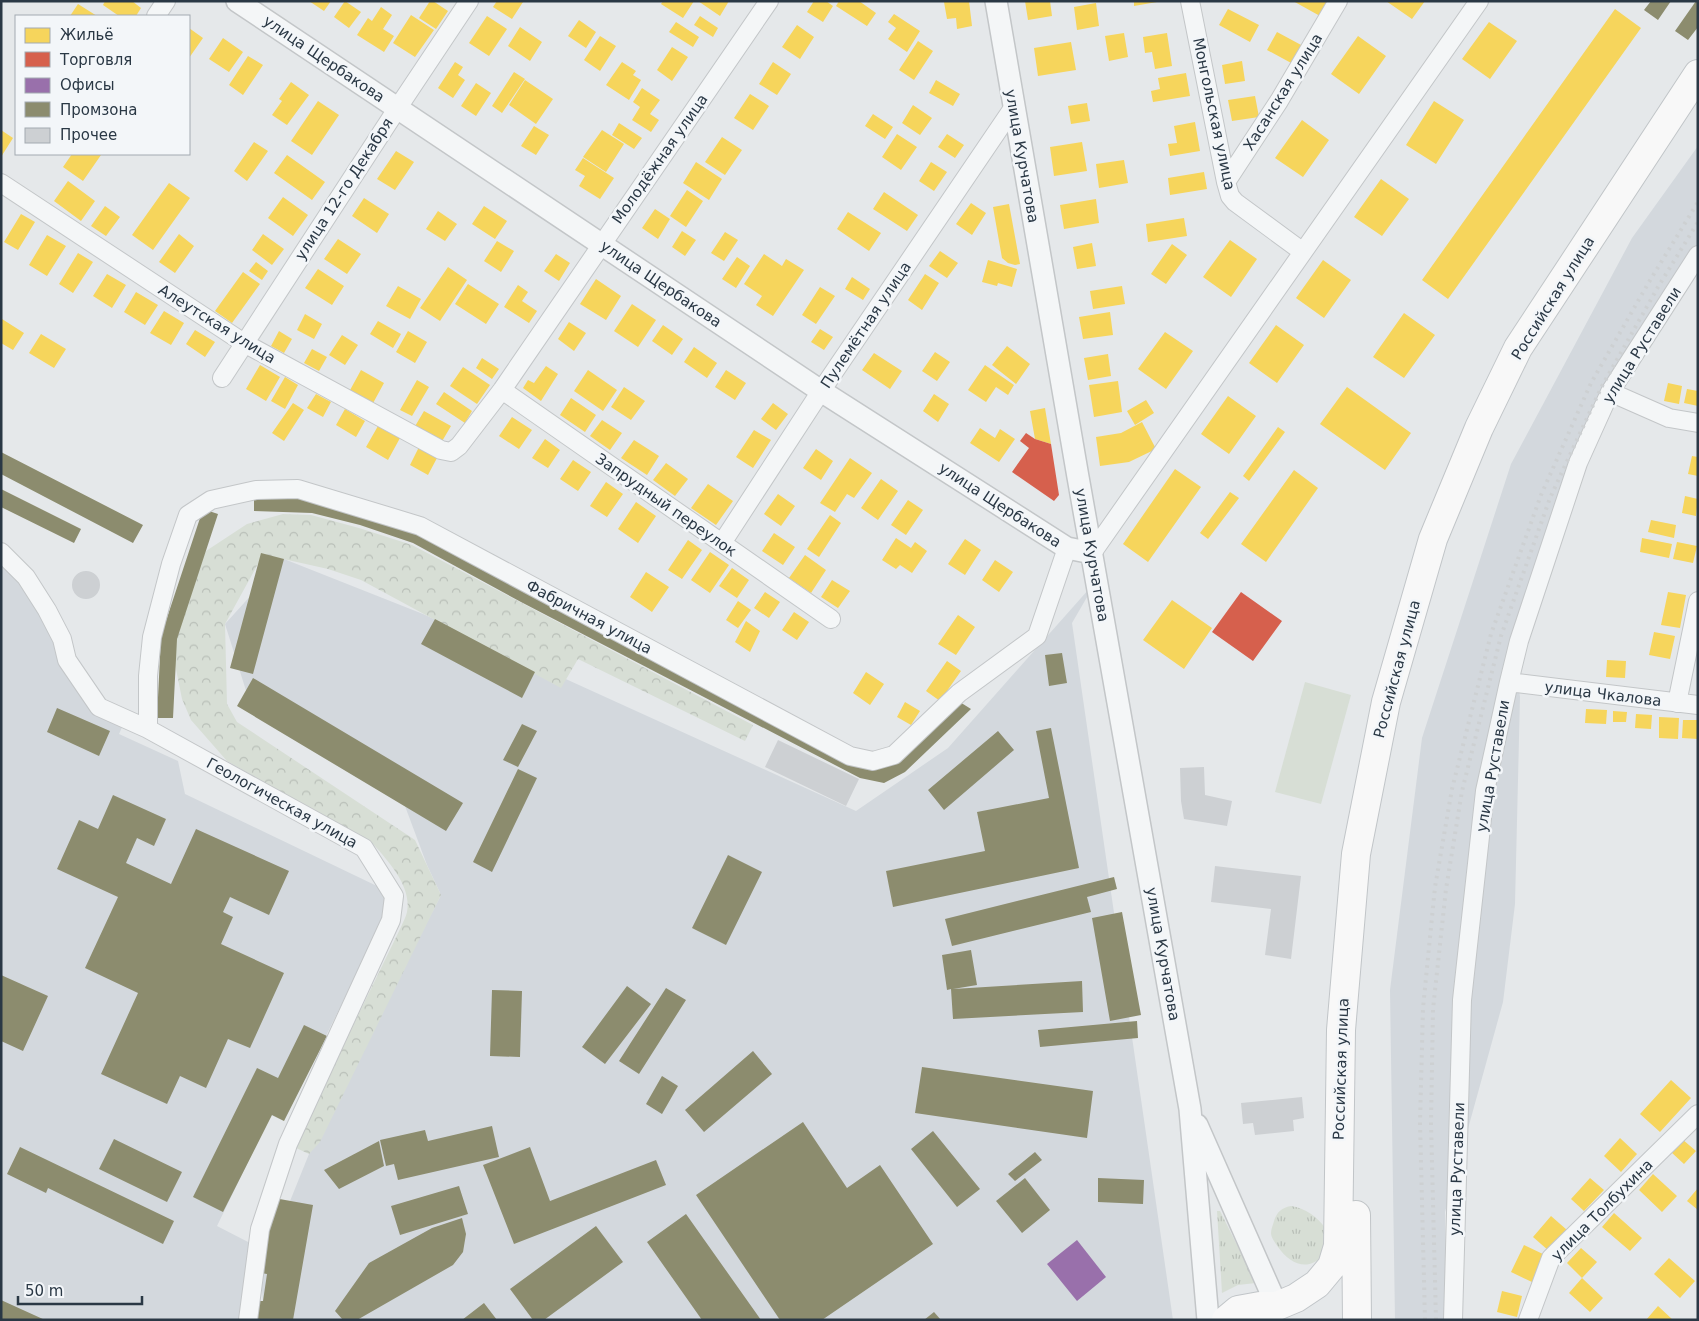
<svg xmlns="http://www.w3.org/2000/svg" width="1699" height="1321" font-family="'DejaVu Sans',sans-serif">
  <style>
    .built { fill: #d3d8dd }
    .grass { fill: url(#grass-tufts) }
    .forest { fill: url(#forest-crowns) }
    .garden { fill: #d7ded5 }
    .homes { fill: #f6d55c }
    .shops { fill: #d6604d }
    .offices { fill: #9970ab }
    .industry { fill: #8c8c6e }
    .building { fill: #cdd0d3 }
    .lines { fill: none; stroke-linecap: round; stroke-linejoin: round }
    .minor-casing { stroke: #c3c6c8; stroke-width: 20 }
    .tertiary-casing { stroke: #c3c6c8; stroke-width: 24 }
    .primary-casing { stroke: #c1c5c8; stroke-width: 30 }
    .minor { stroke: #f4f6f7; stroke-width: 18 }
    .tertiary { stroke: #f4f6f7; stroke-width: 21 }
    .primary { stroke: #f8f8f8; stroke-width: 28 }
    .rail { stroke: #cdd0d2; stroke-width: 4; stroke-dasharray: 2.5 5; stroke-linecap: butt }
    .labels { text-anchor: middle; stroke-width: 5; stroke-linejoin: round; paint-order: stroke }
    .street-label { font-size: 15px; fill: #2a3845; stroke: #f3f6f9 }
  </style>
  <defs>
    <pattern id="grass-tufts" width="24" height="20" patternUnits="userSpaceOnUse" patternTransform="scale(1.25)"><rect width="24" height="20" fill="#d7ded5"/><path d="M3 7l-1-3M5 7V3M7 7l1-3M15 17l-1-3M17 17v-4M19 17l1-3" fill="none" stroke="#b9bfb8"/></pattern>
    <pattern id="forest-crowns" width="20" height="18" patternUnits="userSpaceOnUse" patternTransform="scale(1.25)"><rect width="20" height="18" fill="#d7ded5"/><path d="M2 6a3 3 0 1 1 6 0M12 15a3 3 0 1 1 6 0" fill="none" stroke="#b9bfb8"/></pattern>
  </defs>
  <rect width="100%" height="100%" fill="#e5e8ea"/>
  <!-- built -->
  <path class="built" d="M1698,146V250L1562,492L1514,657L1520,697L1515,904L1503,1002L1445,1212L1446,1320H1395L1390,990L1422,738L1511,464L1632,238Z
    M1,559L22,571L74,660L123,725L119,734L178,761L185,794L379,887L387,896L388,910L284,1121L271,1115L217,1226L250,1243L247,1294L239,1320H1Z
    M284,559L423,614L856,811L948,748L1097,580L1072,623L1173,1320H264L261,1273L309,1154L441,895L427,865L405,806L254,716L225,624Z"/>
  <!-- grass -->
  <path class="grass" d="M1291,1206C1305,1208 1318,1217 1326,1229L1323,1255C1308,1273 1289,1263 1278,1247C1275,1242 1271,1238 1271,1233C1271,1229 1273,1225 1274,1221C1277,1212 1281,1208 1291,1206Z
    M1217,1211H1220L1256,1283L1238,1285L1222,1293Z"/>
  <!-- forest -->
  <path class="forest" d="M283,514L311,515L359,528L412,545L753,725L745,741L578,659L561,688L361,580L328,569L270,556L259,562L225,624L227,704L237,722L415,840L441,895L320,1142L309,1154L294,1147L401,927C403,922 406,917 407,912C412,887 389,862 374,845L227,761L191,720L182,699L173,654L180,605L206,551L247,524Z"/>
  <!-- garden -->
  <path class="garden" d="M1305,682L1351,695L1321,804L1275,792Z"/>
  <!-- homes -->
  <path class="homes" d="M105,1H132L141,8L136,16H119L103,5Z
    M309,1H331L324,11Z
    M345,1L361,12L349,28L334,17Z
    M430,1H433L448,11L436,29L419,18Z
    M497,1H522L523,2L512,19L493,7Z
    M663,1H694L683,18L661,4Z
    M698,1H729L720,16Z
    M814,1H826L833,6L823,22L807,12Z
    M839,1H859L876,13L867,26L836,6Z
    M969,1L972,26L957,29L956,18L947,19L944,2Z
    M1025,1H1050L1052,16L1028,20Z
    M1134,1H1157V2L1134,6Z
    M1293,1H1328L1320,16Z
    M1386,1H1425L1412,19Z
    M1096,3L1099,26L1077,30L1074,7Z
    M78,4L97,16H70Z
    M381,7L392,15L383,29L394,36L384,52L357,35L368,18L372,21Z
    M1228,9L1259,25L1250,42L1219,25Z
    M1615,9L1641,28L1448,299L1422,280Z
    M894,14L920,31L907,52L888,39L896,28L888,22Z
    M411,15L434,30L415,57L393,43Z
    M487,16L507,29L489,56L469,43Z
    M700,16L718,28L713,37L694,25Z
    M579,20L596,32L586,48L568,36Z
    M676,22L699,37L693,47L669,32Z
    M1489,22L1517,41L1490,79L1462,59Z
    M797,25L814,37L800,59L782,47Z
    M520,27L542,42L530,61L508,46Z
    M189,28L203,38L189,58Z
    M1277,32L1303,46L1293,64L1267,50Z
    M1124,33L1128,57L1109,61L1105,36Z
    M1167,33L1172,66L1155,69L1152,52L1145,53L1143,37Z
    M600,36L616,46L600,71L584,60Z
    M1358,36L1386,56L1359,94L1331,74Z
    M223,38L243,52L229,72L209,59Z
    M918,41L933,51L914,80L899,70Z
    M1071,42L1076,70L1038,76L1034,48Z
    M672,47L688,57L672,81L657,70Z
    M248,56L263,65L243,95L229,85Z
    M1242,61L1245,81L1225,84L1222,65Z
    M455,62L463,67L458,75L465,80L453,98L438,88Z
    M622,62L636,71L633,75L641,80L629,100L606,85Z
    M773,62L791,74L777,95L759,84Z
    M514,72L525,79L502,113L492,106Z
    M1186,73L1190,96L1153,102L1151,91L1160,89L1158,78Z
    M525,80L553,99L536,124L509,105Z
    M936,80L960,94L953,106L929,93Z
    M291,82L309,95L287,125L272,115L282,101L279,99Z
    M476,83L491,93L476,116L461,106Z
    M642,88L660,100L650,114L659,120L651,132L632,120L640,107L633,102Z
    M750,94L769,106L753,130L734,118Z
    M1255,96L1259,117L1232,121L1228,100Z
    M318,101L339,115L312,155L291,141Z
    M1434,101L1464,120L1436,164L1406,145Z
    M1087,103L1090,121L1071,124L1068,106Z
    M913,105L932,118L920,135L902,123Z
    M873,114L893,127L885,139L865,126Z
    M1302,120L1329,140L1303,177L1275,158Z
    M1195,122L1200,151L1170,156L1168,144L1177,143L1174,126Z
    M619,123L642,138L634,149L612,135Z
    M534,126L549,135L536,155L521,146Z
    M1,130L13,138L1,157Z
    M602,130L624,144L606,172L583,157Z
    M897,134L917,147L901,170L882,157Z
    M947,134L964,145L955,158L938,147Z
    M722,137L742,150L725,175L705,162Z
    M254,142L268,151L247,181L234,171Z
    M1082,142L1087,171L1054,176L1050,147Z
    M396,151L414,162L395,190L377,179Z
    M72,154H99L101,155L83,181L63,167Z
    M287,155L325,182L312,200L274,173Z
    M583,158L614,178L600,199L579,186L585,176L575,170Z
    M1124,160L1128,183L1099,188L1096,164Z
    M696,162L722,179L709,200L683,183Z
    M931,162L947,172L934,191L919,181Z
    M1204,172L1207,189L1170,195L1168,178Z
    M1381,179L1409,199L1382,236L1354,217Z
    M68,181L95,201L81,221L54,201Z
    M169,183L190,198L153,250L132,235Z
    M687,190L703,201L686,227L670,216Z
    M884,192L918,215L907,231L873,209Z
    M283,197L308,215L293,236L268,218Z
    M364,198L389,214L377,233L352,216Z
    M1096,199L1099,223L1064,229L1060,205Z
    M971,203L986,213L972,235L956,224Z
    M1009,204L1020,264L1015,265L1008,263L1002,258L993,207Z
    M105,206L120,217L106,236L91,226Z
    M484,206L507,221L495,239L472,224Z
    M655,209L670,219L658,239L642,228Z
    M438,211L457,224L445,241L426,229Z
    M848,212L881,233L869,251L837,229Z
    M21,214L35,222L18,250L4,242Z
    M1184,218L1187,236L1148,242L1146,224Z
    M682,231L696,240L685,256L672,247Z
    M725,232L738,240L724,261L711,253Z
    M179,234L194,246L175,273L159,262Z
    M263,234L284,249L272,265L252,250Z
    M47,235L66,246L47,276L29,265Z
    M338,239L361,254L347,274L324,259Z
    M1230,240L1257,259L1231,297L1203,277Z
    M497,241L514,251L501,272L484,261Z
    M1092,243L1096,266L1077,269L1073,247Z
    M1172,244L1187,255L1166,284L1151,274Z
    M940,251L958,263L947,278L929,266Z
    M78,253L93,262L73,293L59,284Z
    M556,254L570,263L559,281L544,271Z
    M764,254L782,266L786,259L804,270L773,316L756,305L762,296L744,284Z
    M737,257L750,266L736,288L722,279Z
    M988,260L1017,269L1012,287L998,283L997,286L982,282Z
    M1323,260L1351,280L1324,318L1296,298Z
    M256,262L268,271L262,280L249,271Z
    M448,267L467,280L440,321L420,308Z
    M318,269L344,286L332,305L305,288Z
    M243,272L260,284L232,323L215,311Z
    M107,274L126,285L112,308L93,296Z
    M925,274L939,283L922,310L908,300Z
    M852,277L870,289L863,300L845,289Z
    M596,279L621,296L606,320L580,304Z
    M468,284L499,304L486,324L455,304Z
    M518,285L528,292L522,301L537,311L529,323L504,307Z
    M398,286L421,299L410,319L386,306Z
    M1122,286L1125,304L1093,309L1090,291Z
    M820,287L835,296L816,324L802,315Z
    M136,292L158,305L145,325L124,312Z
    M632,304L656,320L638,347L614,331Z
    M164,311L184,323L171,345L150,333Z
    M1110,312L1113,335L1083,339L1079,317Z
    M1404,313L1435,335L1404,378L1373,357Z
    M305,314L322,324L314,339L297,330Z
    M2,319L24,333L13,350L1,343Z
    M378,321L401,334L393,348L370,334Z
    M569,322L586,333L574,351L558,339Z
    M663,325L683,339L672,355L652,341Z
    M1276,325L1304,345L1277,383L1249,363Z
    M820,329L833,337L824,350L811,342Z
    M195,330L215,342L205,357L186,344Z
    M279,331L292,339L284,353L271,346Z
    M408,331L427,342L415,363L396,352Z
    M1165,332L1193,351L1166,389L1138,369Z
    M41,334L66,349L54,368L29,353Z
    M342,335L358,345L345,365L329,355Z
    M1007,346L1030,364L1016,384L992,365Z
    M694,347L717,363L707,378L684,362Z
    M312,349L327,357L319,371L304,363Z
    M935,352L950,362L937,381L922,371Z
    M874,353L902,371L890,389L862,370Z
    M1108,354L1111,376L1088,380L1084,358Z
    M482,358L499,369L492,379L476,368Z
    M260,365L280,377L266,401L246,389Z
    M985,365L1014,385L1008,395L996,387L986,402L968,390Z
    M546,366L558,374L541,401L523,388L528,380L534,383Z
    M463,367L490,385L477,404L450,386Z
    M361,370L384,383L372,405L349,392Z
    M588,370L617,390L603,411L574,391Z
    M726,370L746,383L735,400L715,387Z
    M285,377L298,385L285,409L271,401Z
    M417,380L429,387L412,416L400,410Z
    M1118,381L1122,412L1094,417L1089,385Z
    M1668,383L1682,386L1679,404L1664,401Z
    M624,387L645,401L631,420L611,407Z
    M1347,387L1411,433L1385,470L1320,424Z
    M1687,389L1698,391V406L1684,403Z
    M444,392L472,411L465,423L436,404Z
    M316,394L331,402L323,417L307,408Z
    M934,394L949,404L938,422L923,411Z
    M1228,396L1256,416L1229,454L1201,434Z
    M571,398L596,415L585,432L560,415Z
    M1146,400L1154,413L1135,425L1127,411Z
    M293,403L304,410L284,441L272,433Z
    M773,403L788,414L776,430L761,419Z
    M1045,408L1051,444L1035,439L1030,411Z
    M345,409L365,421L356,437L336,425Z
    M424,411L451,426L441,443L414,428Z
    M512,417L532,430L519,449L499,436Z
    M602,420L622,433L610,450L590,436Z
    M1142,422L1156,449L1129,462L1100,466L1096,437L1121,433Z
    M378,426L400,438L388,460L366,447Z
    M1278,427L1285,432L1249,481L1243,476Z
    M980,428L995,438L1000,429L1015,439L999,462L970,443Z
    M754,430L771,440L753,468L736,457Z
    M545,439L560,450L548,468L532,458Z
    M634,440L659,456L647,475L621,458Z
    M419,447L437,458L428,475L410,465Z
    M816,449L833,461L821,480L803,468Z
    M1692,456L1698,457V476L1688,474Z
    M850,458L872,473L854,498L847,494L835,512L820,503Z
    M573,460L591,472L578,491L560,479Z
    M666,463L688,479L675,496L653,480Z
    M1175,469L1201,487L1148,562L1123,544Z
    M1294,470L1318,488L1266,562L1241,544Z
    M881,479L898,491L878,520L861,508Z
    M606,482L623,494L607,517L590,506Z
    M708,484L733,501L716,525L691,508Z
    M1230,492L1239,498L1208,539L1200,533Z
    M778,494L795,506L781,526L764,514Z
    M1685,496L1698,499L1696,516L1682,513Z
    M908,500L923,510L906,535L891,525Z
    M636,502L656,516L638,543L618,529Z
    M830,515L841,523L819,557L807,549Z
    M1651,520L1676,525L1674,538L1648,532Z
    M774,533L795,547L783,565L762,551Z
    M896,538L911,548L915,542L927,551L912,573L900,565L896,569L882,560Z
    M1642,538L1672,544L1669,558L1640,552Z
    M965,539L981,550L965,575L948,564Z
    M688,540L702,550L682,579L668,570Z
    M1677,542L1697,546L1693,563L1673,559Z
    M710,552L729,565L710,593L691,580Z
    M805,555L826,570L811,593L789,578Z
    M995,560L1013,572L999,592L982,580Z
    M732,568L749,580L737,598L719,586Z
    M646,572L669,587L652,612L630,597Z
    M832,580L850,591L838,608L821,597Z
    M765,592L780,602L769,618L754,608Z
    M1668,592L1686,595L1680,628L1661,625Z
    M1172,600L1212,628L1184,669L1143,640Z
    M738,601L751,610L738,628L726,620Z
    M794,612L809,622L797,640L782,630Z
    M958,615L975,627L956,655L938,644Z
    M746,621L760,631L750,652L735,642Z
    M1654,632L1675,636L1670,659L1649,655Z
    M1607,660L1626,661L1625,678L1606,677Z
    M947,661L961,671L940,701L926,691Z
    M866,672L884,684L870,705L853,693Z
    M905,702L920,711L911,725L897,717Z
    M1586,709L1607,710L1606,724L1585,723Z
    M1613,711L1627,712L1626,722H1613Z
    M1636,714L1652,715L1651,729L1635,728Z
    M1659,717L1679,718L1678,739L1659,738Z
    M1683,720H1698V739L1682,738Z
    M1671,1080L1691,1098L1660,1132L1640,1114Z
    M1620,1138L1637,1154L1621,1172L1604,1156Z
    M1682,1139L1696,1151L1684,1164L1671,1152Z
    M1653,1174L1677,1196L1662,1212L1639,1190Z
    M1590,1178L1604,1190L1584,1211L1571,1199Z
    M1698,1188V1210L1687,1201Z
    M1614,1213L1642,1238L1630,1251L1602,1227Z
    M1551,1216L1567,1230L1549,1251L1533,1237Z
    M1524,1245L1545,1255L1532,1282L1511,1272Z
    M1581,1248L1597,1262L1582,1278L1567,1263Z
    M1669,1258L1695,1281L1680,1298L1654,1274Z
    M1582,1278L1603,1298L1590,1312L1569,1293Z
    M1502,1291L1522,1296L1517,1317L1497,1312Z
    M1658,1306L1673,1320H1646Z"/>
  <!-- shops -->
  <path class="shops" d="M1026,433L1035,439L1051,444L1059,495L1054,501L1012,472L1029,448L1020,441Z
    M1241,592L1282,621L1253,661L1212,632Z"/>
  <!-- offices -->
  <path class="offices" d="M1077,1240L1106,1277L1077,1301L1047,1264Z"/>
  <!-- industry -->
  <path class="industry" d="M1651,1H1671L1658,20L1644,10Z
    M1696,1L1698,3V27L1688,40L1675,31Z
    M1,452L143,525L133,543L1,474Z
    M1,489L81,529L74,543L1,507Z
    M254,495L314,497L419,528L882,766L955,699L971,709L905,772L884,783L860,778L521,602L413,543L360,525L312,513L254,511Z
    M203,509L218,514L177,639L173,718H157L161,636Z
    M261,553L284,559L253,674L230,668Z
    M435,619L535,672L522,698L421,644Z
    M1062,653L1067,683L1049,686L1045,655Z
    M253,678L463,803L446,831L237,706Z
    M57,708L110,731L99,756L47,732Z
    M522,724L537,731L518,767L503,760Z
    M1051,728L1079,868L893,907L886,871L985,851L977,812L1049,798L1036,731Z
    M998,731L1014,750L944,810L928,790Z
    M518,769L537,778L492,872L473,862Z
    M113,795L166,819L154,846L137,838L126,863L171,884L196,829L289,871L269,915L230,897L223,912L233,917L221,944L284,973L250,1048L228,1039L206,1088L180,1076L167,1104L101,1074L138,993L85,968L118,897L57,869L79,820L98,829Z
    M728,855L762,872L726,945L692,928Z
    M1114,877L1117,889L1087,897L1091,912L952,946L945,919Z
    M1122,912L1141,1015L1110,1021L1092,918Z
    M971,950L977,985L953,989L1082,981L1083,1012L953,1019L951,989L947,990L942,955Z
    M1,975L48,996L23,1051L1,1041Z
    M627,986L651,1004L605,1064L582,1047Z
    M666,988L686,1000L639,1074L619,1061Z
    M492,990L522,991L520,1057L490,1056Z
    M1137,1021L1138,1038L1040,1047L1038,1030Z
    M304,1025L327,1036L284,1121L272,1115L223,1212L193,1197L257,1068L278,1078Z
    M753,1051L772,1074L704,1132L685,1110Z
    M922,1067L1093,1091L1087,1138L915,1113Z
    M662,1076L678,1086L662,1114L646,1104Z
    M803,1122L847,1188L880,1165L933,1244L822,1320H780L696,1195Z
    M492,1126L499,1157L398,1180L394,1164L386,1166L380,1140L425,1130L428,1141Z
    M933,1131L980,1189L957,1207L911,1149Z
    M114,1139L182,1172L167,1202L99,1169Z
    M379,1141L384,1166L339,1189L324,1170Z
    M20,1147L174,1221L163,1244L48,1188L46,1193L7,1174Z
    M530,1147L550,1201L656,1160L666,1185L514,1244L483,1165Z
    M1035,1152L1042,1160L1015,1181L1008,1174Z
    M1025,1178L1050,1210L1022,1233L996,1201Z
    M1098,1178L1144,1180L1143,1204L1098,1202Z
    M459,1186L468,1214L400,1235L391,1206Z
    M274,1198L313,1205L293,1320H253L256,1301H263L267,1274L261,1273Z
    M686,1214L761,1320H702L647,1242Z
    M462,1218L466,1234L463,1252L453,1265L357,1320H343L335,1311L369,1263L432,1228Z
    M596,1226L623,1262L544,1320H533L510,1289Z
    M1,1300L45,1320H1Z
    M484,1303L497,1320H462Z
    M934,1312L941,1320H924Z"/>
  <!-- building -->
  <path class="building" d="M72 585a14 14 0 1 1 28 0a14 14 0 1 1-28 0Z
    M778,740L859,779L846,806L765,767Z
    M1204,767L1205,795L1232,801L1227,826L1184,819L1181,801L1180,768Z
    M1215,866L1301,876L1291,959L1265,955L1271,909L1211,902Z
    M1302,1097L1304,1118L1293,1120L1294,1131L1255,1135L1253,1123L1243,1124L1241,1103Z"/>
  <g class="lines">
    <defs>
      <path id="minor" d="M1190,1L1226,182L1230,196L1235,202L1303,252
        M156,16L166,1
        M1226,182L1279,101L1338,1
        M1,183L244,343L441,450L451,452L459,446L502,390L769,1
        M222,378L397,109L469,1
        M502,390L831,619
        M1610,392L1669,418L1698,423
        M722,543L821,391L1013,108
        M1,552L26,577L47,610L62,639L67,660L99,707L148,729L364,848L394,896L391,920L288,1144L260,1229L248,1320
        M1092,553L1479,1
        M1509,682L1698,705
        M1677,703L1698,601
        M148,729V676L152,637L171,564L188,515L211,500L256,490L298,489L420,526L850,756L873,761L894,755L959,693L1037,636L1067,548
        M1453,1320L1462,1000L1485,791L1509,682L1519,641L1578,463L1610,392L1698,255
        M1528,1320L1551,1258L1698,1114"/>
      <path id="tertiary" d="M237,1L821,391L1067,548L1092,553
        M996,1L1078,477L1190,1109L1208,1320
        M1197,1125L1277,1306"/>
      <path id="primary" d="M1356,1215L1357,1320
        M1226,1320L1238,1310L1260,1306H1277L1296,1298L1317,1284L1332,1266L1338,1246L1341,1030L1356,854L1386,702L1433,539L1479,428L1518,348L1698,74"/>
    </defs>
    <!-- minor casing -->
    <use href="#minor" class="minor-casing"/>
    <!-- tertiary casing -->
    <use href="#tertiary" class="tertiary-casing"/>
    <!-- primary casing -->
    <use href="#primary" class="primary-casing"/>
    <!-- minor -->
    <use href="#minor" class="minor"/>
    <!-- tertiary -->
    <use href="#tertiary" class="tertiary"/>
    <!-- primary -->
    <use href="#primary" class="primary"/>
    <!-- rail -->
    <path class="rail" d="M1425,1320L1420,1123L1423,1008L1435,887L1452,789L1491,634L1541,495L1591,383L1649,282L1698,202
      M1436,1320L1431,1123L1433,1009L1446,889L1462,791L1501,636L1550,498L1601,388L1658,287L1698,222"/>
  </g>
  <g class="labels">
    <!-- street labels -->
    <g class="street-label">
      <text transform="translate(324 59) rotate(34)" y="5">улица Щербакова</text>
      <text transform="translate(1283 92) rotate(-58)" y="5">Хасанская улица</text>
      <text transform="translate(1214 114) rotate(78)" y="5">Монгольская улица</text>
      <text transform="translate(1022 156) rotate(80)" y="5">улица Курчатова</text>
      <text transform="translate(660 159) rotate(-55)" y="5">Молодёжная улица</text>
      <text transform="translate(344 189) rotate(-57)" y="5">улица 12-го Декабря</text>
      <text transform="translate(661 284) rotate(34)" y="5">улица Щербакова</text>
      <text transform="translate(1553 298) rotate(-58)" y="5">Российская улица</text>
      <text transform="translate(217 324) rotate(32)" y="5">Алеутская улица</text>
      <text transform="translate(866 325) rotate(-56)" y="5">Пулемётная улица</text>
      <text transform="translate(1642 345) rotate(-58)" y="5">улица Руставели</text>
      <text transform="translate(666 505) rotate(35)" y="5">Запрудный переулок</text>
      <text transform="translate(1000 505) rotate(33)" y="5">улица Щербакова</text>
      <text transform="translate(1092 555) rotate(80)" y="5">улица Курчатова</text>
      <text transform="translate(589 617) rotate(28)" y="5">Фабричная улица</text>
      <text transform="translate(1397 669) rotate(-75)" y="5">Российская улица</text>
      <text transform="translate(1603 694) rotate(7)" y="5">улица Чкалова</text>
      <text transform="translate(1493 766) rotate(-80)" y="5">улица Руставели</text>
      <text transform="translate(282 803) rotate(29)" y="5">Геологическая улица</text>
      <text transform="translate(1163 954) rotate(80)" y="5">улица Курчатова</text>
      <text transform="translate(1341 1069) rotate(-88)" y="5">Российская улица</text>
      <text transform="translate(1457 1169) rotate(-88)" y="5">улица Руставели</text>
      <text transform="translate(1602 1210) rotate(-45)" y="5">улица Толбухина</text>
    </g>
  </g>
  <!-- border -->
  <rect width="1699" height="1321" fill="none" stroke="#2a3845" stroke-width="5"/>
  <!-- legend -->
  <rect x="15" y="15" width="175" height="140" fill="#f3f6f9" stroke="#a3aab1"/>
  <rect x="25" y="28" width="25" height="15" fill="#f6d55c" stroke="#a3aab1"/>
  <text x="60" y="40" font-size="15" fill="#2a3845">Жильё</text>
  <rect x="25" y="52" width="25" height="15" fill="#d6604d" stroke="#a3aab1"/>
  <text x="60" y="65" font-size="15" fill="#2a3845">Торговля</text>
  <rect x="25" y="78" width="25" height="15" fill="#9970ab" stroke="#a3aab1"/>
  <text x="60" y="90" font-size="15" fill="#2a3845">Офисы</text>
  <rect x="25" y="102" width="25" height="15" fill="#8c8c6e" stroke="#a3aab1"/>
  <text x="60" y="115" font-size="15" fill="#2a3845">Промзона</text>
  <rect x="25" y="128" width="25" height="15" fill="#cdd0d3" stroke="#a3aab1"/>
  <text x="60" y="140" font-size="15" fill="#2a3845">Прочее</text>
  <!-- scale -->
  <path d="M18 1296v8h124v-8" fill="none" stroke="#2a3845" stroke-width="2.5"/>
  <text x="25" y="1296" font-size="15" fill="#2a3845" stroke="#f3f6f9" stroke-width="4" paint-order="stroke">50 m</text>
</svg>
